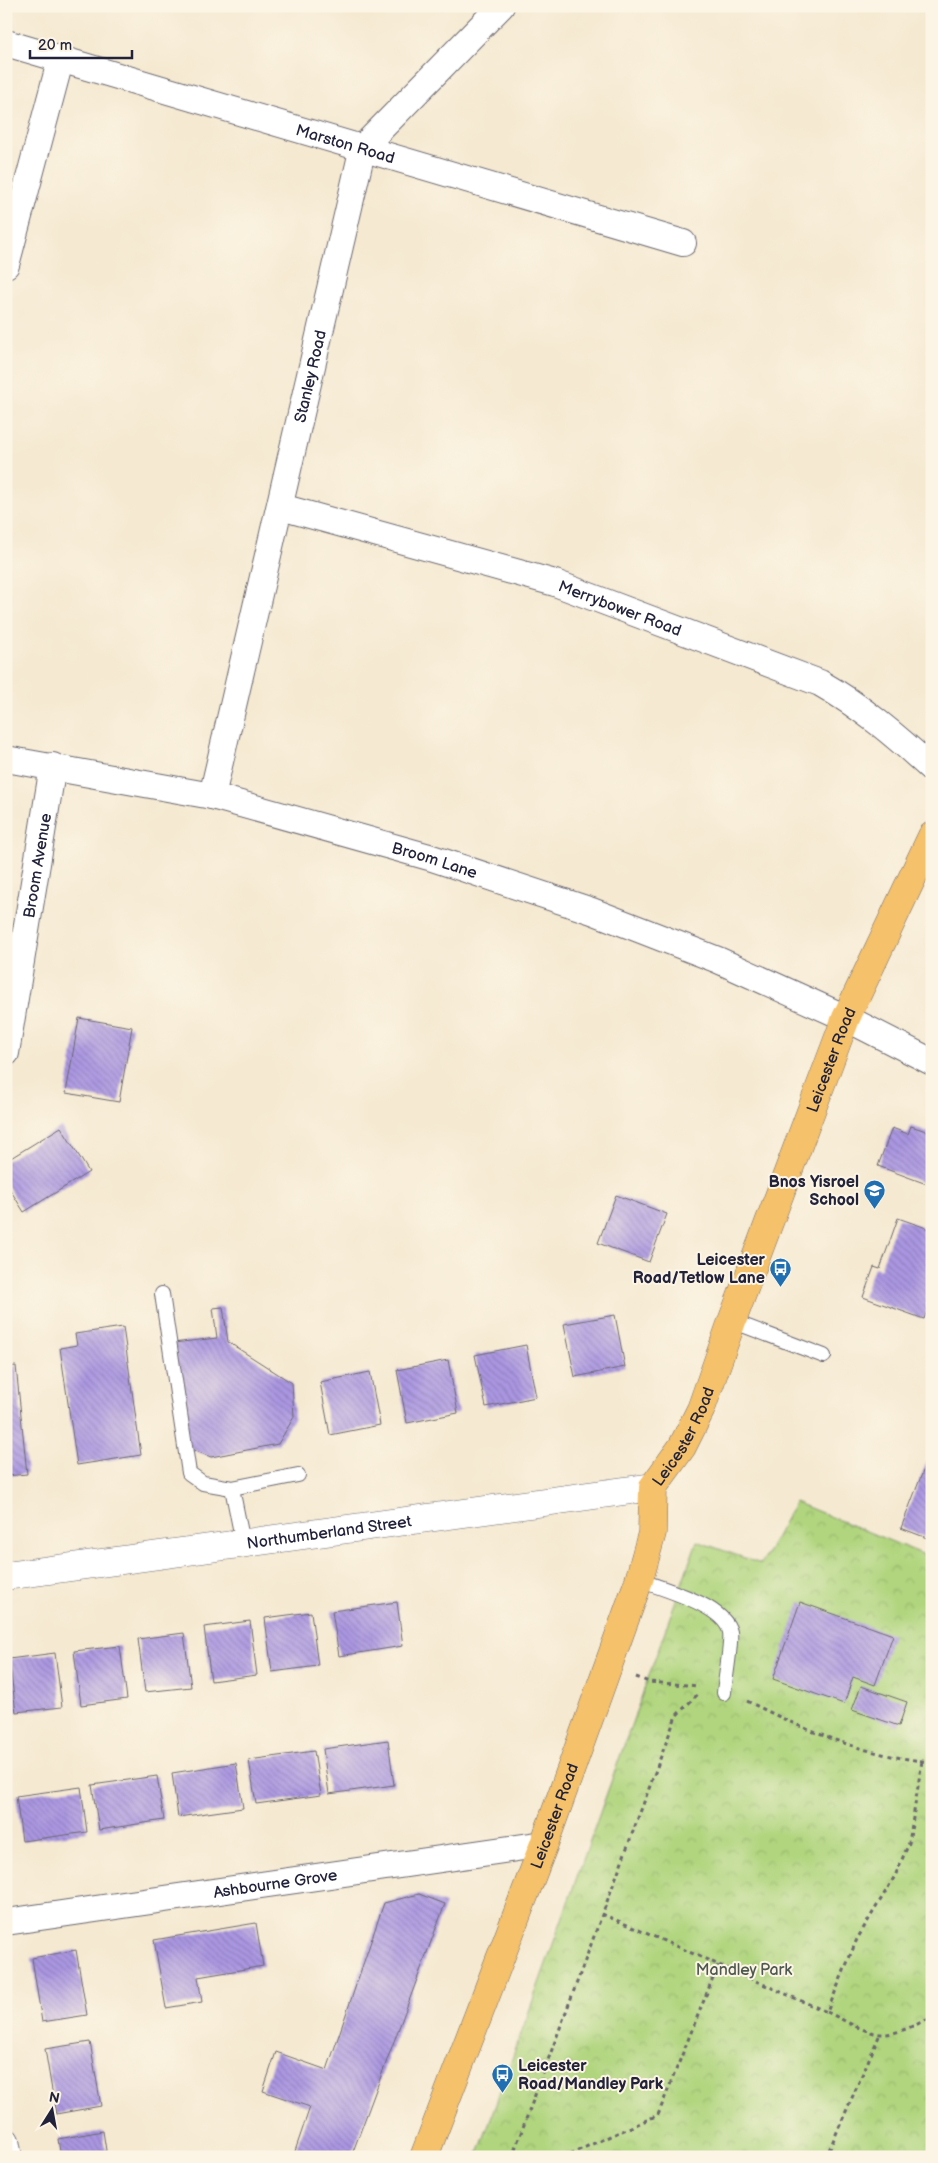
<svg xmlns="http://www.w3.org/2000/svg" width="938" height="2163" font-family="'Balsamiq Sans',sans-serif">
  <style>
    .park { fill: url(#park-crowns); stroke: #697c5c }
    .building { fill: url(#building-back-hatch) }
    .lines { fill: none; stroke-linecap: round; stroke-linejoin: round }
    .service-casing { stroke: #6c6870; stroke-width: 16 }
    .minor-casing { stroke: #6c6870; stroke-width: 28 }
    .tertiary-casing { stroke: #6c6870; stroke-width: 29 }
    .primary-casing { stroke: #6c6870; stroke-width: 29 }
    .path { stroke: #6c6870; stroke-width: 3; stroke-dasharray: 4 4; stroke-linecap: butt }
    .service { stroke: #fff; stroke-width: 14 }
    .minor { stroke: #fff; stroke-width: 26 }
    .tertiary { stroke: #fff; stroke-width: 28 }
    .primary { stroke: #f5c16b; stroke-width: 28 }
    .labels { text-anchor: middle; stroke-width: 4; stroke-linejoin: round; paint-order: stroke }
    .street-label { font-size: 16px; fill: #22223b; stroke: #fcf5e5 }
    .poi-label { font-size: 16px; font-weight: bold; fill: #22223b; stroke: #fcf5e5; text-anchor: end }
    .park-label { font-size: 16px; fill: #4d584f; stroke: #fcf5e5 }
  </style>
  <defs>
    <pattern id="park-crowns" width="20" height="18" patternUnits="userSpaceOnUse" patternTransform="scale(1.25)"><rect width="20" height="18" fill="#b0d57e"/><path d="M2 6a3 3 0 1 1 6 0M12 15a3 3 0 1 1 6 0" fill="none" stroke="#97b76e"/></pattern>
    <pattern id="building-back-hatch" width="6" height="6" patternUnits="userSpaceOnUse" patternTransform="scale(1.25)"><rect width="6" height="6" fill="#ab97e2"/><path d="M-1 5l2 2M0 0l6 6M5-1l2 2" fill="none" stroke="#8b7bb8"/></pattern>
  </defs>
  <rect width="100%" height="100%" fill="#fcf5e5"/>
  <filter id="ink" filterUnits="userSpaceOnUse"><feTurbulence type="fractalNoise" baseFrequency=".02" numOctaves="2"/><feDisplacementMap in="SourceGraphic" scale="10" xChannelSelector="R" yChannelSelector="G"/><feConvolveMatrix kernelMatrix="1 2 1 2 8 2 1 2 1" color-interpolation-filters="sRGB"/></filter>
  <filter id="wash" filterUnits="userSpaceOnUse"><feTurbulence type="fractalNoise" baseFrequency=".0096" numOctaves="4" result="noise"/><feDisplacementMap in="SourceGraphic" scale="20" xChannelSelector="R" yChannelSelector="G"/><feGaussianBlur stdDeviation="1.12" result="paint"/><feColorMatrix in="noise" values="0 0 0 0 0 0 0 0 0 0 0 0 0 0 0 0 0 1.4 0 .05"/><feComposite in="paint" operator="in"/></filter>
  <g filter="url(#wash)">
    <rect width="100%" height="100%" fill="#f5e9d1"/>
    <!-- park -->
    <path class="park" d="M795,1502L932,1558V2157H477L697,1541L761,1564Z"/>
    <g id="blocks">
      <!-- building -->
      <path class="building" d="M79,1018L132,1027L119,1102L66,1093Z
        M911,1126L932,1133V1186L878,1166L892,1128L908,1134Z
        M61,1127L89,1172L24,1212L6,1183V1161Z
        M616,1195L667,1214L649,1262L598,1243Z
        M898,1218L932,1230V1298L924,1319L863,1297L874,1267L880,1269Z
        M223,1307L228,1342L292,1383L294,1417L278,1444L211,1457L186,1447L173,1343L217,1338L213,1308Z
        M615,1315L625,1367L575,1377L564,1324Z
        M123,1327L141,1455L77,1465L60,1348L77,1345L75,1334Z
        M526,1345L536,1397L486,1407L475,1355Z
        M448,1360L458,1413L407,1423L397,1370Z
        M16,1366L27,1474L6,1476V1367Z
        M370,1372L380,1425L330,1435L320,1382Z
        M932,1448V1540L901,1528Z
        M397,1602L403,1646L339,1656L332,1611Z
        M800,1602L893,1635L875,1685L853,1677L844,1704L773,1679Z
        M311,1612L318,1666L272,1672L265,1618Z
        M250,1621L257,1675L211,1681L204,1627Z
        M184,1633L191,1687L145,1692L138,1639Z
        M120,1646L127,1699L81,1705L74,1651Z
        M55,1653L62,1707L16,1712L9,1659Z
        M861,1686L907,1702L899,1726L852,1710Z
        M388,1740L394,1785L329,1794L323,1749Z
        M314,1751L321,1795L256,1804L249,1760Z
        M236,1763L243,1808L178,1817L172,1773Z
        M157,1776L164,1820L99,1830L92,1785Z
        M81,1787L87,1832L22,1841L16,1796Z
        M419,1894L445,1904L351,2157H293L310,2107L263,2091L276,2052L327,2070L384,1903Z
        M256,1923L263,1966L198,1977L202,2002L166,2008L154,1940Z
        M76,1950L87,2015L42,2022L32,1958Z
        M90,2042L101,2106L56,2114L45,2049Z
        M103,2131L107,2157H61L58,2139Z"/>
    </g>
  </g>
  <g filter="url(#ink)">
    <use href="#blocks" fill-opacity="0" stroke="#6c6870" stroke-width="1"/>
    <g class="lines">
      <defs>
        <path id="service" d="M162,1294L189,1473L203,1483L232,1488
          M732,1321L824,1356
          M243,1543L232,1488L298,1475
          M639,1580C663,1589 724,1605 730,1632C732,1643 725,1679 724,1693"/>
        <g id="minor">
          <path id="s1" d="M6,43L683,243"/>
          <path d="M6,265L61,58"/>
          <path id="s2" d="M281,507L555,583L820,683C862,707 896,736 932,769"/>
          <path id="s3" d="M6,759L212,796L429,857L592,911L718,960L846,1018L932,1062"/>
          <path id="s4" d="M212,796L363,147L501,6"/>
          <path id="s5" d="M6,1053L53,766"/>
          <path id="s6" d="M6,1922L544,1844"/>
          <path d="M6,2141L9,2157"/>
        </g>
        <g id="tertiary">
          <path id="s7" d="M6,1576L653,1487"/>
        </g>
        <g id="primary">
          <path id="s8" d="M424,2157L544,1844L639,1580L652,1533L653,1487L682,1447L701,1409L732,1321L846,1018L932,836"/>
        </g>
      </defs>
      <!-- service casing -->
      <use href="#service" class="service-casing"/>
      <!-- minor casing -->
      <use href="#minor" class="minor-casing"/>
      <!-- tertiary casing -->
      <use href="#tertiary" class="tertiary-casing"/>
      <!-- primary casing -->
      <use href="#primary" class="primary-casing"/>
      <!-- path -->
      <path class="path" d="M636,1677L649,1682L699,1686
        M747,1701C806,1731 865,1756 932,1762
        M602,1914L827,2012L857,1939L895,1876L909,1843L922,1761
        M827,2012C845,2020 866,2035 886,2034C901,2033 918,2023 932,2018
        M512,2157L676,1716L698,1694
        M563,2157L658,2115L718,1965
        M826,2157L880,2034"/>
      <!-- service -->
      <use href="#service" class="service"/>
      <!-- minor -->
      <use href="#minor" class="minor"/>
      <!-- tertiary -->
      <use href="#tertiary" class="tertiary"/>
      <!-- primary -->
      <use href="#primary" class="primary"/>
    </g>
  </g>
  <!-- icons -->
  <defs>
    <symbol id="school-pin" viewBox="-11 -11 22 30"><path d="M0 17L-7.5 6A9.5 9.5 0 1 1 7.5 6Z" fill="#1f6fb2" stroke="#fcf5e5"/><path d="M0-5L7-2L0 1L-7-2ZM-4 1L0 2.5L4 1V4Q0 6-4 4Z" fill="#fff"/></symbol>
    <symbol id="bus-pin" viewBox="-11 -11 22 30"><path d="M0 17L-7.5 6A9.5 9.5 0 1 1 7.5 6Z" fill="#1f6fb2" stroke="#fcf5e5"/><path d="M-5-6H5V4H4V6H2V4H-2V6H-4V4H-5ZM-3.5-4V0h7V-4ZM-3.5 1.2v1.5H-2V1.2ZM2 1.2v1.5H3.5V1.2Z" fill="#fff"/></symbol>
  </defs>
  <g fill-rule="evenodd">
    <use href="#school-pin" x="862" y="1178" width="25" height="34"/>
    <use href="#bus-pin" x="768" y="1256" width="25" height="34"/>
    <use href="#bus-pin" x="490" y="2062" width="25" height="34"/>
  </g>
  <g class="labels">
    <!-- street labels -->
    <g class="street-label">
      <text dy="6" stroke="none"><textPath href="#s1" startOffset="354">Marston Road</textPath></text>
      <text dy="6" stroke="none"><textPath href="#s4" startOffset="431">Stanley Road</textPath></text>
      <text dy="6" stroke="none"><textPath href="#s2" startOffset="354">Merrybower Road</textPath></text>
      <text dy="6" stroke="none"><textPath href="#s3" startOffset="441">Broom Lane</textPath></text>
      <text dy="6" stroke="none"><textPath href="#s5" startOffset="190">Broom Avenue</textPath></text>
      <text dy="6" stroke="none"><textPath href="#s8" startOffset="1175">Leicester Road</textPath></text>
      <text dy="6" stroke="none"><textPath href="#s8" startOffset="770">Leicester Road</textPath></text>
      <text dy="6" stroke="none"><textPath href="#s7" startOffset="326">Northumberland Street</textPath></text>
      <text dy="6" stroke="none"><textPath href="#s8" startOffset="365">Leicester Road</textPath></text>
      <text dy="6" stroke="none"><textPath href="#s6" startOffset="272">Ashbourne Grove</textPath></text>
    </g>
    <!-- poi labels -->
    <g class="poi-label">
      <text x="859" y="1187">Bnos Yisroel<tspan x="859" dy="18">School</tspan></text>
      <text x="765" y="1265">Leicester<tspan x="765" dy="18">Road/Tetlow Lane</tspan></text>
      <text x="518" y="2071" text-anchor="start">Leicester<tspan x="518" dy="18">Road/Mandley Park</tspan></text>
    </g>
    <!-- park labels -->
    <g class="park-label">
      <text x="744" y="1975">Mandley Park</text>
    </g>
  </g>
  <!-- margin -->
  <rect width="938" height="2163" fill="none" stroke="#fcf5e5" stroke-width="25"/>
  <!-- north arrow -->
  <g transform="translate(52 2110) rotate(11)" stroke="#fcf5e5" stroke-width="4" paint-order="stroke">
  <path d="M0-4L9 19L0 12L-9 19Z" fill="#22223b"/>
  <text y="-8" font-size="14" font-weight="bold" text-anchor="middle" fill="#22223b">N</text>
  </g>
  <!-- scale -->
  <path d="M30 50v8h102v-8" fill="none" stroke="#22223b" stroke-width="2.5"/>
  <text x="38" y="50" font-size="15" fill="#22223b" stroke="#fcf5e5" stroke-width="4" paint-order="stroke">20 m</text>
</svg>
